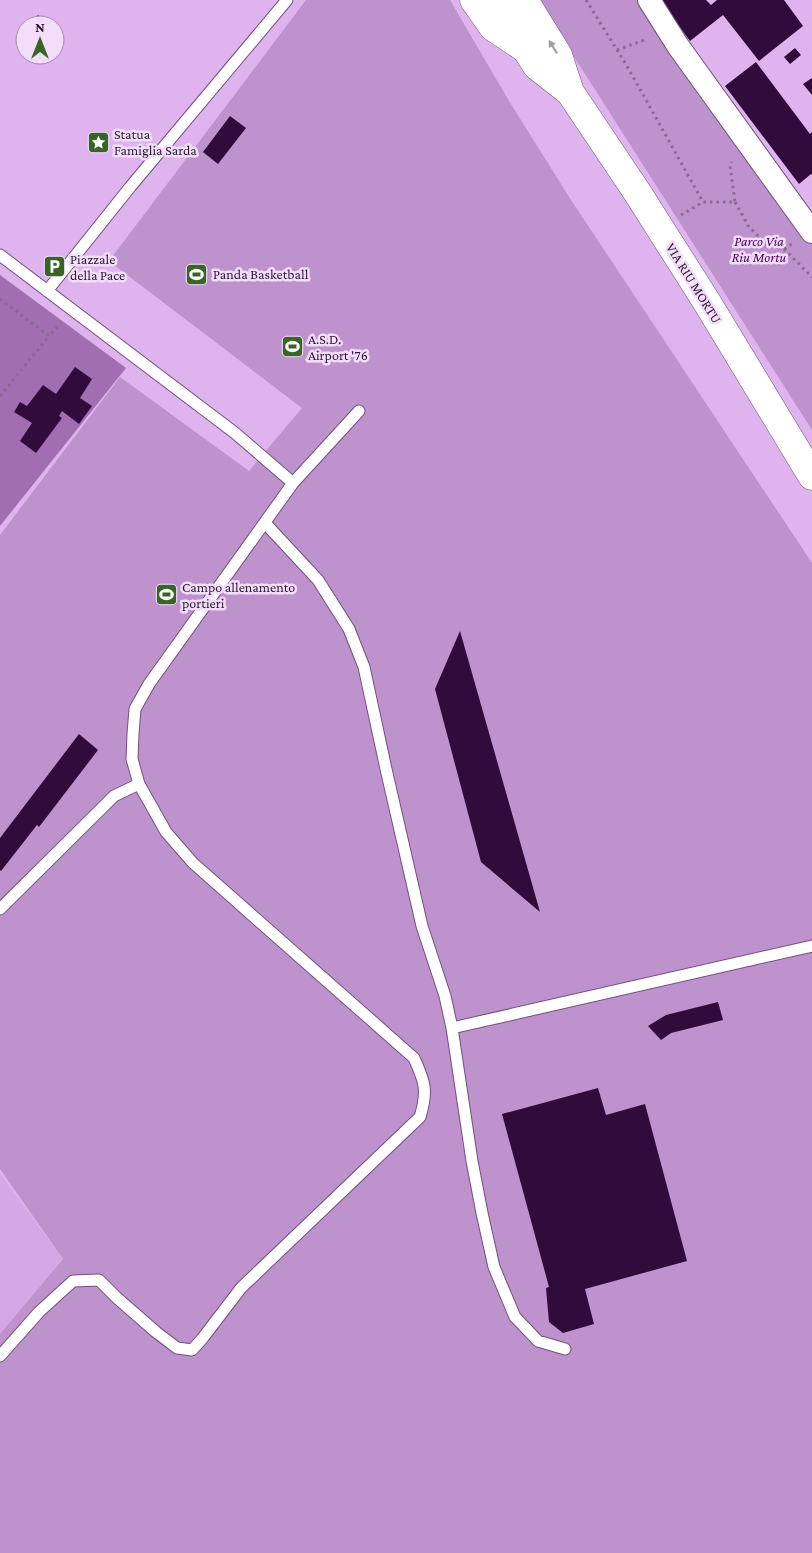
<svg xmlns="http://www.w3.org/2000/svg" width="812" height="1553" font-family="'Crimson Pro',serif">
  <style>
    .built { fill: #d6a7e7 }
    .green { fill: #be92cd }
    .forest { fill: #a16eb2 }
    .building { fill: #300b3b }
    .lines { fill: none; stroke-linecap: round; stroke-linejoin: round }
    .service-casing { stroke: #754e82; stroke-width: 13 }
    .minor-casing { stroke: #754e82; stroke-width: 24 }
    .tertiary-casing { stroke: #754e82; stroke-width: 29 }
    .secondary-casing { stroke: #754e82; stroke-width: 29 }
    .path { stroke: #886a93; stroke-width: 3; stroke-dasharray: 2.5 4; stroke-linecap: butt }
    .service { stroke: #fff; stroke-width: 11 }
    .minor { stroke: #fff; stroke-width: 22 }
    .tertiary { stroke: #fff; stroke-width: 28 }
    .secondary { stroke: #fff; stroke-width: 28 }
    .oneway { fill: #a098a2 }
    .labels { text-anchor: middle; stroke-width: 5; stroke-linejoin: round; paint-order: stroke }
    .poi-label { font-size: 14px; fill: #2b1b31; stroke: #f3ddfb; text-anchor: start }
    .park-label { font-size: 14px; font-style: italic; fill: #49005b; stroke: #f3ddfb }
    .street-label { font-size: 14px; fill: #2b1b31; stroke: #f3ddfb }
  </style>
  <rect width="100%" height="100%" fill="#dfb3ee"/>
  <!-- built -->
  <path class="built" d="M0,1174L63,1259L0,1334Z"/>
  <!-- green -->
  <path class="green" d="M306,0H450L509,101L571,200L812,563V1553H0V1334L63,1259L0,1169V535L120,377L249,471L302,408L109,261Z
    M540,0H653L812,234V430L557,30Z"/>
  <!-- forest -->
  <path class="forest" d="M0,275L126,368L0,526Z"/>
  <!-- building -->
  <path class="building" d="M660,0H706L711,5L717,0H784L803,26L759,61L723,15L690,41Z
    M38,15L51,25H29Z
    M795,48L801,55L790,64L784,57Z
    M756,62L810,134L812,132V175L811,174L799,184L725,86Z
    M812,78V95L803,84Z
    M230,116L246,128L218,164L203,152Z
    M75,367L92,379L80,398L92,406L79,424L62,411L59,416L62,418L36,453L20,441L32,423L14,412L20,402L27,406L43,385L56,394Z
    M460,631L540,912L481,862L435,689Z
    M79,734L98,750L39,827L37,825L1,871L0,870V838Z
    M718,1002L723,1020L671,1033L661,1040L648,1026L666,1015Z
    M598,1088L606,1115L645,1104L687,1261L585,1289L594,1324L563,1333L549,1322L546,1288L549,1287L502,1114Z"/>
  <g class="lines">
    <defs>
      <path id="service" d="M0,255L235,433L293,483L149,684L135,709L133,734L132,759L139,784L166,832L193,863L414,1058C425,1082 428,1091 420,1117L241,1288L202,1339L192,1350L177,1348L156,1332L117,1298L99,1280L73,1281L39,1312L0,1356
        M47,291L131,186L287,0
        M293,483L359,411
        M265,523L318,580L349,629L364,667L386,769L422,926L445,996L452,1028L472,1161L482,1213L494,1267L515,1317L538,1341L565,1349
        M0,909L114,796L139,784
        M452,1028L812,946"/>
      <path id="minor" d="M649,0L678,46L812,232"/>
      <path id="tertiary" d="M474,0L493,27L526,49"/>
      <path id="secondary" d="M494,0L537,66L570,92
        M524,0L558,55L570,92L637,192L708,304L812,476"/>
    </defs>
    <!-- service casing -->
    <use href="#service" class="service-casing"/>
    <!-- minor casing -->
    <use href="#minor" class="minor-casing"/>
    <!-- tertiary casing -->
    <use href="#tertiary" class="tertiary-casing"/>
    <!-- secondary casing -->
    <use href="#secondary" class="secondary-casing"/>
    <!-- path -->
    <path class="path" d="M586,0L627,66L703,202
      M617,50L647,39
      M735,202L749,227L766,244L784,249L792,244
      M681,215L703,202H735L730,166L732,162
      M784,249L812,277
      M0,299L49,336L61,323
      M0,396L49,336"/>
    <!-- service -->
    <use href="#service" class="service"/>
    <!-- minor -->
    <use href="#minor" class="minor"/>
    <!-- tertiary -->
    <use href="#tertiary" class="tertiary"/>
    <!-- secondary -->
    <use href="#secondary" class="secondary"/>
  </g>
  <!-- one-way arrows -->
  <defs><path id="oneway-solid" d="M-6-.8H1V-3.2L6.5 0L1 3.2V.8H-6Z" transform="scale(1.25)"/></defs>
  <use class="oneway" href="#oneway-solid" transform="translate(553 47) rotate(-122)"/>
  <!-- icons -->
  <defs>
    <symbol id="sight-square" viewBox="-11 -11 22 22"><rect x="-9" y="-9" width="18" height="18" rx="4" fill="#376524" stroke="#f3ddfb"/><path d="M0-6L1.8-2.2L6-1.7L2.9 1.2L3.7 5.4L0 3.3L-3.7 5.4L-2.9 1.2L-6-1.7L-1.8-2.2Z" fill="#fff"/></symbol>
    <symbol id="parking-square" viewBox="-11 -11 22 22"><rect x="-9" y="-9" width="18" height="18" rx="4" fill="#376524" stroke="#f3ddfb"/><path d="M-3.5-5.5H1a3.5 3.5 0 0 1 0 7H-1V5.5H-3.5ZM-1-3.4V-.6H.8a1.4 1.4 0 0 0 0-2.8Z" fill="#fff"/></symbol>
    <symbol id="stadium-square" viewBox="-11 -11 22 22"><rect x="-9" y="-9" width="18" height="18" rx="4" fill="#376524" stroke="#f3ddfb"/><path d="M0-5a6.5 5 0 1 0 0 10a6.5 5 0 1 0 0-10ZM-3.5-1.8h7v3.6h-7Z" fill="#fff"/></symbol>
  </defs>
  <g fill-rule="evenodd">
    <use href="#sight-square" x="86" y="130" width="25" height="25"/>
    <use href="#parking-square" x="42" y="254" width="25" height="25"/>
    <use href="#stadium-square" x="184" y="262" width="25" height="25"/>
    <use href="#stadium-square" x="280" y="334" width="25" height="25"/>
    <use href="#stadium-square" x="154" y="582" width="25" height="25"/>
  </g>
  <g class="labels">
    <!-- poi labels -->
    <g class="poi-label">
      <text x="114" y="139">Statua<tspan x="114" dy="16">Famiglia Sarda</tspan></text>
      <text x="70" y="264">Piazzale<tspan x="70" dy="16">della Pace</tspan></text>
      <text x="213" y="279">Panda Basketball</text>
      <text x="308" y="344">A.S.D.<tspan x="308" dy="16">Airport '76</tspan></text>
      <text x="182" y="592">Campo allenamento<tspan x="182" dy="16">portieri</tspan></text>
    </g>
    <!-- park labels -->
    <g class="park-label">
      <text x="759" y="246">Parco Via<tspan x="759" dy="16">Riu Mortu</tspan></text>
    </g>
    <!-- street labels -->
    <g class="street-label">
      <text transform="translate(694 283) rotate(58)" y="5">VIA RIU MORTU</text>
    </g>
  </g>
  <!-- north arrow -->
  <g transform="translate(40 40)"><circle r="24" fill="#f3ddfb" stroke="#a38faa"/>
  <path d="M0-4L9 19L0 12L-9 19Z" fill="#376524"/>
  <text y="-8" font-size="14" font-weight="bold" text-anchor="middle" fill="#2b1b31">N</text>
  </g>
</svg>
